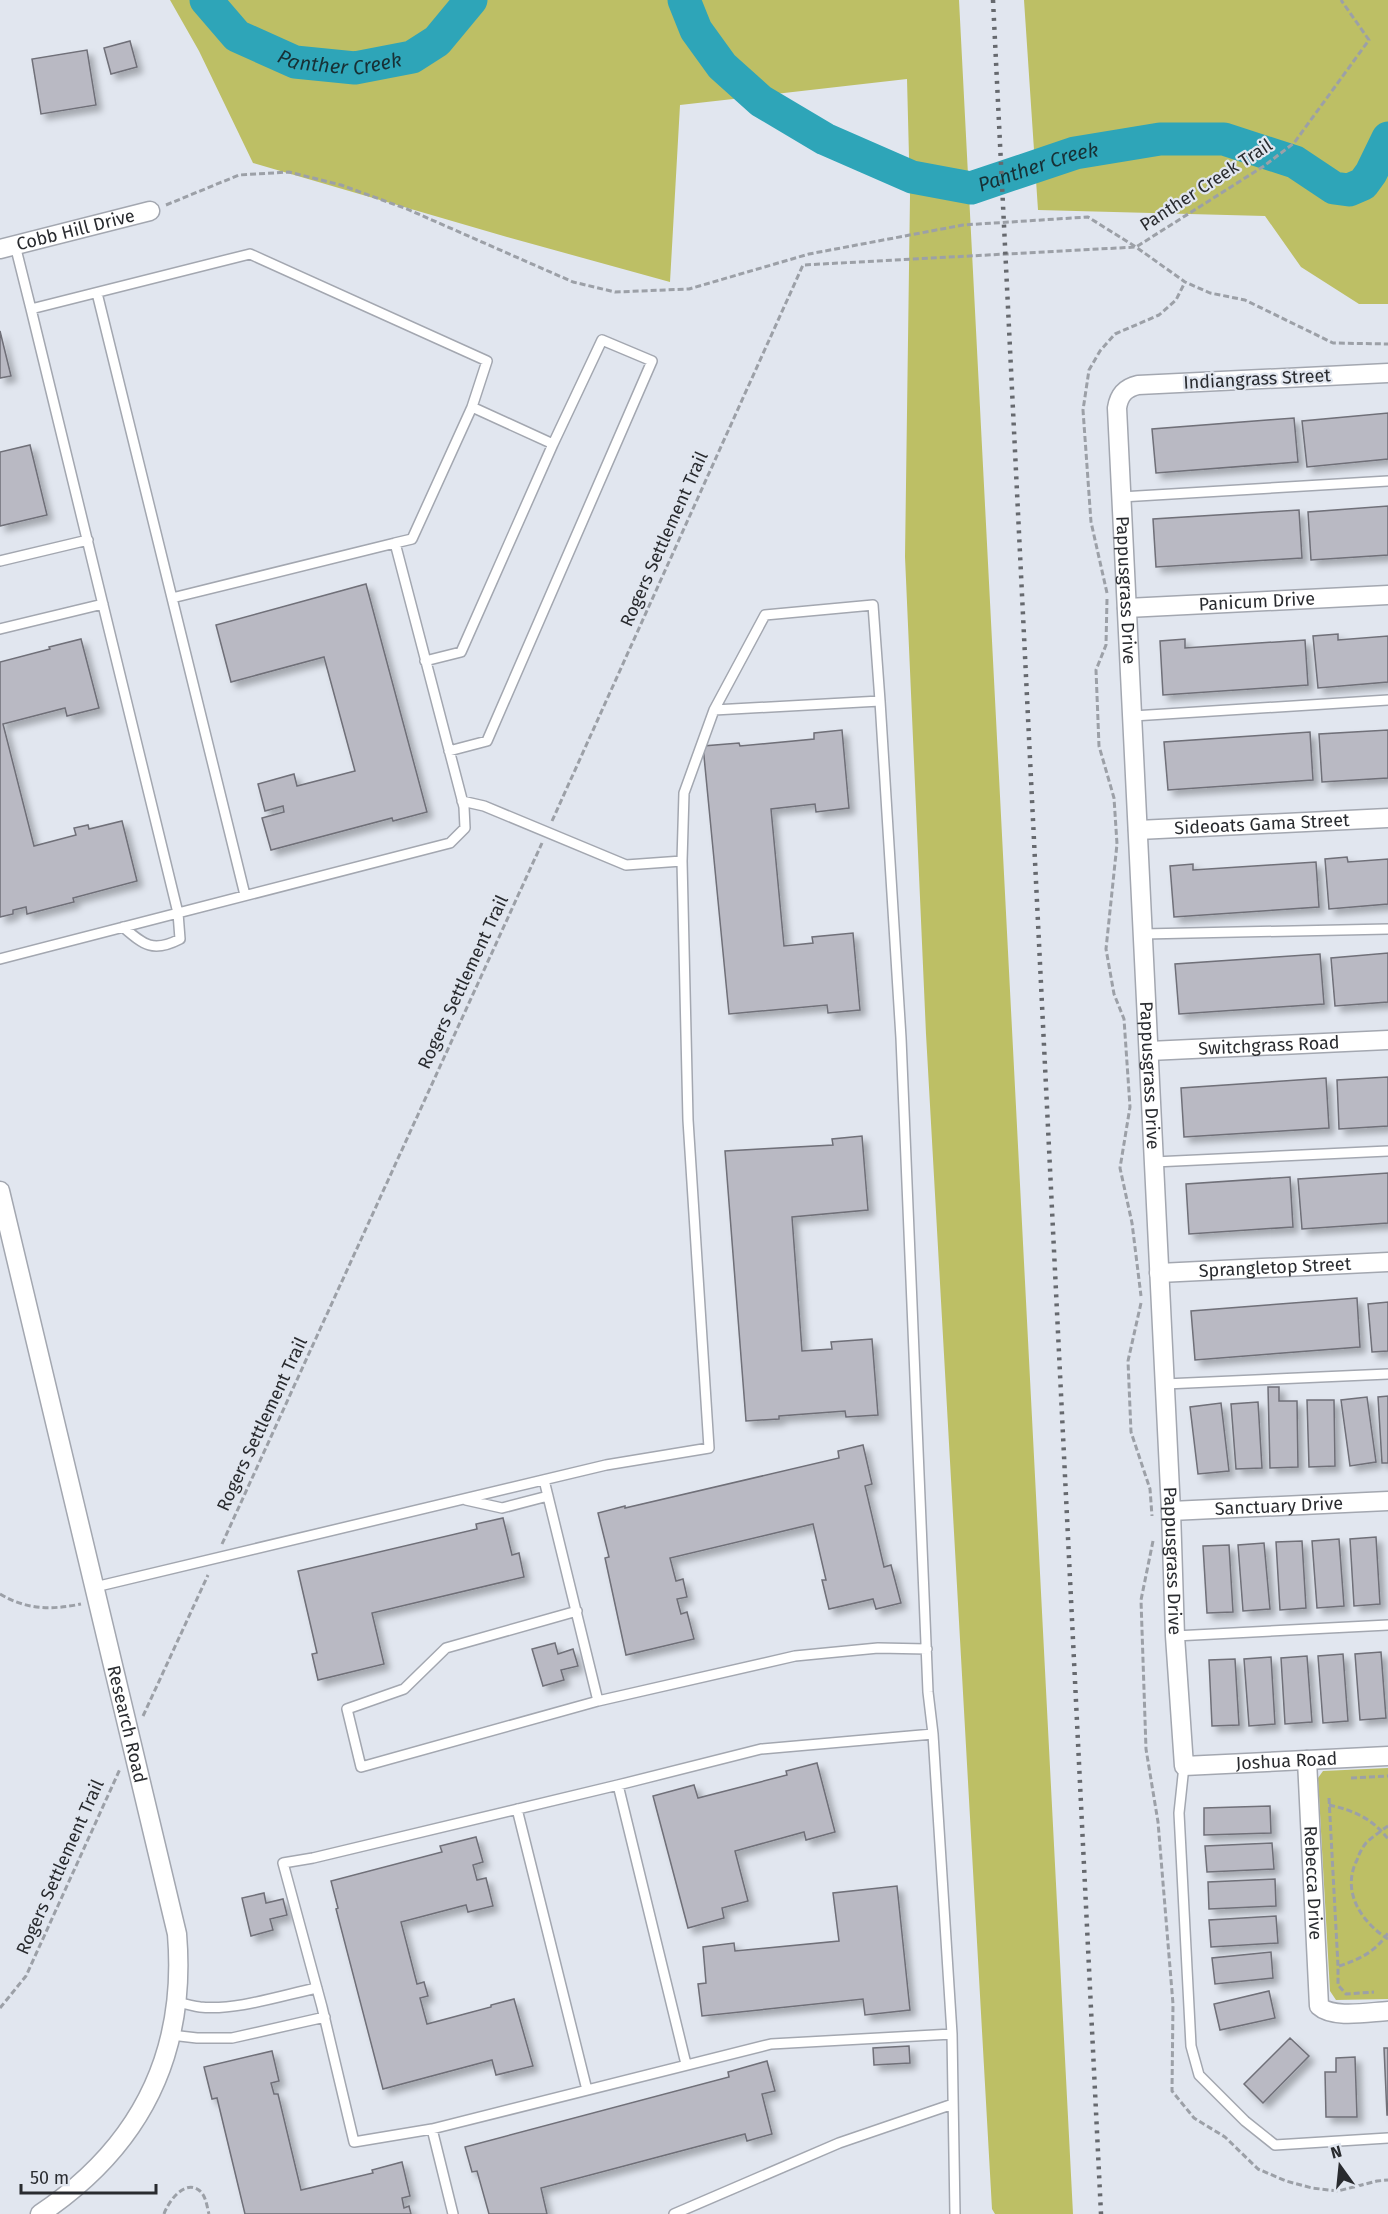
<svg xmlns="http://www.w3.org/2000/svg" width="1388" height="2214" font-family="'Fira Sans',sans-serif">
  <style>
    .green { fill: #bdbf65 }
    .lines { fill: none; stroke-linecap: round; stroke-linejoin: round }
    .river { stroke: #2ea5b8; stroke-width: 33 }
    .building { fill: #b9b9c3; stroke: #6f6f78; stroke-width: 1.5; filter: url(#shadow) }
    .service-casing { stroke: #a3a7b0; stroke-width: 12 }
    .minor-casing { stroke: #a3a7b0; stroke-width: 21 }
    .path { stroke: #9ca0a7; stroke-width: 3; stroke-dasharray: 6 3; stroke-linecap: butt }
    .service { stroke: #fff; stroke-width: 9 }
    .minor { stroke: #fff; stroke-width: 18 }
    .rail { stroke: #66696e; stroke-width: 4.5; stroke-dasharray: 3 6; stroke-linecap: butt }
    .labels { text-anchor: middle; stroke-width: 4.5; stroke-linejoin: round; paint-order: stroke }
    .street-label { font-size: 18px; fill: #292b2f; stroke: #e1e6ef }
    .water-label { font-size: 20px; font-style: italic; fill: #173035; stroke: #e1e6ef }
  </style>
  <defs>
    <filter id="shadow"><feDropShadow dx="5.5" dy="5.5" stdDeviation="3" flood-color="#0004"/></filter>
  </defs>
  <rect width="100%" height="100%" fill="#e1e6ef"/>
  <!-- green -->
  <path class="green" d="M170,0H959L1073,2214H995L992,2209L926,1034L905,557L910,196L907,79L680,105L670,282L507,237L253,163L199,51Z
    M1024,0H1388V304H1359L1301,267L1265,216L1038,210Z
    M1388,1768V1999L1336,2000L1330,1991L1318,1778L1323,1771Z"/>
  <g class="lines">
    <!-- river -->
    <g class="river">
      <path id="s1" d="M206,0L237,36L295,62L355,68L412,57L437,41L471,0"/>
      <path id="s2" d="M684,0L696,30L722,66L761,101L825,139L912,177L971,188L1075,153L1160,139H1224L1295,162L1334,188L1349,190L1363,184L1371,173L1388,138"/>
    </g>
  </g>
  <!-- building -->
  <path class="building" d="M130,41L137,67L111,74L104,48Z
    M87,50L96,105L41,114L32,59Z
    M0,331L11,376L0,378Z
    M1388,413V459L1307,467L1302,421Z
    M1294,418L1298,462L1156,473L1152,429Z
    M30,445L47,515L0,526V452Z
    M1388,506V555L1311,560L1308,512Z
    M1299,510L1302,558L1156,567L1153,519Z
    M366,584L427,812L393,821L392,818L271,850L262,818L284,812L283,806L265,811L258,784L294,774L297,786L355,771L324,657L231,682L216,625Z
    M1338,634V640L1388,636V682L1318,688L1313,636Z
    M81,639L99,708L67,716L65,708L3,724L34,846L76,835L74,828L88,825L89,829L122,821L137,881L73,898L74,902L27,914L26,907L13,910V914L0,917V662L50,649L49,647Z
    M1185,639V648L1305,640L1308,685L1163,695L1160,641Z
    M842,730L849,808L816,812L815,804L771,809L784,946L813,943L812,937L853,933L860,1010L828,1013L827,1005L729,1014L703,746L739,743L740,746L814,739V733Z
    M1388,730V778L1322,782L1319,734Z
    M1310,732L1313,780L1168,790L1164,742Z
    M1347,857L1348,862L1388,859V904L1329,909L1325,859Z
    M1316,862L1319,907L1174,917L1170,866L1193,864V870Z
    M1388,953V1002L1335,1006L1331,958Z
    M1320,954L1324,1004L1179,1014L1175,964Z
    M1388,1077V1126L1339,1129L1337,1080Z
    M1326,1078L1329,1128L1184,1137L1181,1088Z
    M862,1136L868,1210L792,1217L802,1351L832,1349L831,1342L872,1339L878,1415L846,1417L845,1411L779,1416V1419L746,1421L725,1151L833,1145L832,1139Z
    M1388,1173V1223L1302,1229L1298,1179Z
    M1290,1177L1293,1227L1189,1234L1186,1184Z
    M1357,1298L1360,1347L1195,1360L1191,1311Z
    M1388,1302V1351L1372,1352L1368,1304Z
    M1268,1387H1279V1401H1297L1298,1467L1270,1468Z
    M1388,1396V1463H1382L1378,1397Z
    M1367,1397L1376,1462L1350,1466L1341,1400Z
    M1307,1400H1334L1335,1466L1309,1467Z
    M1258,1402L1262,1468L1236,1469L1231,1404Z
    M1221,1403L1229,1471L1198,1474L1190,1407Z
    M863,1445L872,1484L865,1486L884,1567L891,1565L901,1603L876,1609L873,1599L829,1609L822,1580H826L813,1524L670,1558L676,1581L683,1579L687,1597L677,1599L681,1614L687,1612L694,1639L626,1655L605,1558L609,1557L598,1513L625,1506V1508L839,1458L838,1451Z
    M503,1518L512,1555L519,1553L524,1577L372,1613L384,1664L318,1680L312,1654L317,1653L298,1571L477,1529L476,1524Z
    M1376,1537L1380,1604L1354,1606L1350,1539Z
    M1339,1539L1344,1606L1317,1608L1312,1541Z
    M1302,1541L1306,1608L1280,1610L1276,1542Z
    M1264,1543L1270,1609L1243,1611L1238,1545Z
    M1229,1545L1233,1612L1207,1613L1203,1546Z
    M555,1643L558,1654L573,1649L578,1666L561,1670L564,1680L543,1686L532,1649Z
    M1381,1652L1386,1718L1360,1720L1355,1654Z
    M1343,1654L1348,1721L1323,1723L1318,1656Z
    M1307,1656L1312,1722L1285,1724L1281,1658Z
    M1271,1657L1275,1724L1249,1726L1244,1659Z
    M1235,1659L1239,1725L1212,1726L1209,1660Z
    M817,1763L835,1832L806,1840L804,1832L735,1851L748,1901L722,1908L724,1918L688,1928L653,1796L694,1785L698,1798L787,1775L786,1771Z
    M1270,1806L1271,1833L1204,1835V1808Z
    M476,1837L483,1862L473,1865L477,1880L486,1878L493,1906L468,1912L466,1905L401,1922L417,1984L424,1982L428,1996L420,1998L427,2024L491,2007V2005L514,1999L533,2066L496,2075L492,2060L383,2089L336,1909L338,1908L331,1881L442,1852L440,1846Z
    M1272,1843L1274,1869L1207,1872L1205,1846Z
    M1275,1879L1276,1906L1209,1909L1208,1882Z
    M897,1886L910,2010L865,2015L863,1999L702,2016L698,1984L706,1983L703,1947L734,1943L735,1951L839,1941L833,1893Z
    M264,1893L266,1903L283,1899L287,1915L270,1919L273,1930L251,1936L242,1898Z
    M1276,1916L1278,1943L1211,1947L1209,1920Z
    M1271,1952L1273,1978L1215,1984L1212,1958Z
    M1269,1991L1275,2018L1220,2030L1214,2004Z
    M1290,2038L1309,2056L1263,2103L1244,2084Z
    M909,2046L910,2063L874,2065L873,2048Z
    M1384,2048H1388V2115H1387Z
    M272,2051L279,2081L271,2083L274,2094H278L301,2190L373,2173L372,2170L402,2162L410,2196L402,2198L404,2208L409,2206L411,2214H245L217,2098L212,2099L204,2067Z
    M1355,2057L1357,2117H1326L1325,2072H1336V2058Z
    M767,2061L775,2091L762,2094L772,2134L747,2141L745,2134L541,2188L547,2214H489L477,2171L472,2172L465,2147L729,2077L728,2072Z"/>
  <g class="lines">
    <defs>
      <path id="service" d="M15,245L31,309L250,254L487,361L472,407
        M97,293L172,598
        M1121,497L1388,481
        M395,543L412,539L472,407L553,444L461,652L425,661
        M0,561L88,540
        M0,629L103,604
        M714,710L765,615L873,605L880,701
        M1133,716L1388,700
        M449,751L487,741L652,361L602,340L553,444
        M462,801L484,806L626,865L682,861
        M123,927C144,945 153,953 180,939L178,913L450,843L465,828L464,807L395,543L172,598L245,895
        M1143,934L1388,929
        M0,959L178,913L31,309
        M1154,1162L1388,1151
        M1165,1384L1388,1374
        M544,1480L598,1701L795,1656L878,1648L927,1649
        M466,1500L502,1508L548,1496
        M95,1587L606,1465L709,1448L688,1120L682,861L684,793L714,710L880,701L901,1038L928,1692L933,1734
        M577,1611L446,1648L404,1689L347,1709L361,1767L598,1701
        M1175,1636L1388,1625
        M1184,1766L1179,1813L1191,2046L1199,2075L1245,2121L1275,2145L1388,2138
        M618,1785L686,2064
        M517,1809L587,2090
        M177,2002C185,2004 193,2006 200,2007C235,2011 283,1995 317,1988
        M952,2034L771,2044L432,2129L354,2142L322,2007L283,1863L313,1858L618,1785L761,1749L933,1734L952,2034L955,2214
        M171,2035L197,2038H232L325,2017
        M432,2129L453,2214
        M674,2214L839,2143L953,2104"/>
      <g id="minor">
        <path id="s3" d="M0,249L150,211"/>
        <path id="s4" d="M1388,373L1138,385C1125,388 1119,395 1117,408L1171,1511L1175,1636L1184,1766L1388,1756"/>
        <path id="s5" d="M1127,608L1388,595"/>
        <path id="s6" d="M1138,830L1388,818"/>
        <path id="s7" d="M1149,1051L1388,1040"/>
        <path id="s8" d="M0,1191L177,1934C187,2054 140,2147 40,2214"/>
        <path id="s9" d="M1159,1273L1388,1262"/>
        <path id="s10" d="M1171,1511L1388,1501"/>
        <path id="s11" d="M1307,1760L1319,2006C1333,2019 1369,2012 1388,2011"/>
      </g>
    </defs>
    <!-- service casing -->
    <use href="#service" class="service-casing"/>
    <!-- minor casing -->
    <use href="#minor" class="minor-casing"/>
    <!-- path -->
    <path class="path" d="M166,205L239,175L289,172L341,185L407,209L573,282L615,292L689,289L809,254L963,225L1088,217L1136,247L1185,282L1210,293L1245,300L1333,343L1388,344
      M1107,593L1091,522L1083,410L1089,370L1100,351L1115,334L1159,315L1176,300L1185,282
      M1107,599L1106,645L1096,670L1099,746L1114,798L1117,844L1106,949L1114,994L1124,1019L1130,1107L1120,1168L1132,1223L1141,1296
      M552,821L803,265L1136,247L1264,166L1294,143L1369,40L1341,0
      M1141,1303L1128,1361L1131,1432L1150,1489L1152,1516
      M1153,1541L1141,1600L1146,1749L1158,1822L1173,2004L1172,2091L1194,2118L1225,2137L1258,2169L1286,2181L1312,2188L1338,2191L1377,2181L1388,2180
      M222,1544L542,843
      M0,1594C27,1610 51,1610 81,1604
      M143,1716L208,1575
      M1351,1778L1388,1776
      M1329,1798L1338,1966V1985L1346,1994L1374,1992
      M1329,1805C1353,1810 1373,1819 1388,1839
      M1388,1826C1381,1831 1372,1837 1366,1843C1362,1848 1359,1854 1357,1860C1341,1891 1361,1922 1388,1939
      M1339,1966C1359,1960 1376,1951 1388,1933
      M0,2008L26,1976L120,1769
      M164,2214C168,2202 185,2178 200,2191C206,2196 207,2207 209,2214"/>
    <!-- service -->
    <use href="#service" class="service"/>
    <!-- minor -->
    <use href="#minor" class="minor"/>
    <!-- rail -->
    <path class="rail" d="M993,0L1101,2214"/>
  </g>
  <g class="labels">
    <!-- street labels -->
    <g class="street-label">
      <text transform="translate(1206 185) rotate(-33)" y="6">Panther Creek Trail</text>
      <text dy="6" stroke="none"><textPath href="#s3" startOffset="78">Cobb Hill Drive</textPath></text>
      <text transform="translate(1257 379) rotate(-3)" y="6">Indiangrass Street</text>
      <text transform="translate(664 539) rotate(-66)" y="6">Rogers Settlement Trail</text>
      <text dy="6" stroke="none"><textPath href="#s4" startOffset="466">Pappusgrass Drive</textPath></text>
      <text dy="6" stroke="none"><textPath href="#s5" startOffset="130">Panicum Drive</textPath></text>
      <text dy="6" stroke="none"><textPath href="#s6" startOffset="124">Sideoats Gama Street</textPath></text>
      <text transform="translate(463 982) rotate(-65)" y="6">Rogers Settlement Trail</text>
      <text dy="6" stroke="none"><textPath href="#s7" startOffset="120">Switchgrass Road</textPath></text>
      <text dy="6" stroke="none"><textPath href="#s4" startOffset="952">Pappusgrass Drive</textPath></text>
      <text dy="6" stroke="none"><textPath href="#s9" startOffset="116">Sprangletop Street</textPath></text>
      <text transform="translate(262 1424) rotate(-65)" y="6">Rogers Settlement Trail</text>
      <text dy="6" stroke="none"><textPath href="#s10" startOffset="108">Sanctuary Drive</textPath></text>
      <text dy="6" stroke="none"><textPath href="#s4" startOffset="1438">Pappusgrass Drive</textPath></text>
      <text dy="6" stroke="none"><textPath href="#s8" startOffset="548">Research Road</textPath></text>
      <text dy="6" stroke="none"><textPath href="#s4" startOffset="1746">Joshua Road</textPath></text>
      <text transform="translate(60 1867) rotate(-66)" y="6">Rogers Settlement Trail</text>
      <text dy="6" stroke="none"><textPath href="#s11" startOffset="123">Rebecca Drive</textPath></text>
    </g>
    <!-- water labels -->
    <g class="water-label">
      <text dy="7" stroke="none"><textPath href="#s1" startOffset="156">Panther Creek</textPath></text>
      <text dy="7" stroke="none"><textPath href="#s2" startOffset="429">Panther Creek</textPath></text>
    </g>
  </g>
  <!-- north arrow -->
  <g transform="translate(1340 2166) rotate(345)" stroke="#e1e6ef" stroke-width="4.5" paint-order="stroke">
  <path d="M0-4.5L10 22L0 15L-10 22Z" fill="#292b2f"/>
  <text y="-9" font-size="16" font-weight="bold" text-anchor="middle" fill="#292b2f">N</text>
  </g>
  <!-- scale -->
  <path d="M21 2184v9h135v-9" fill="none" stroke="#292b2f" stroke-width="3"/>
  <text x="30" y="2184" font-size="18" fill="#292b2f" stroke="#e1e6ef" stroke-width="4.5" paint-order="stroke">50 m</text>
</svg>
